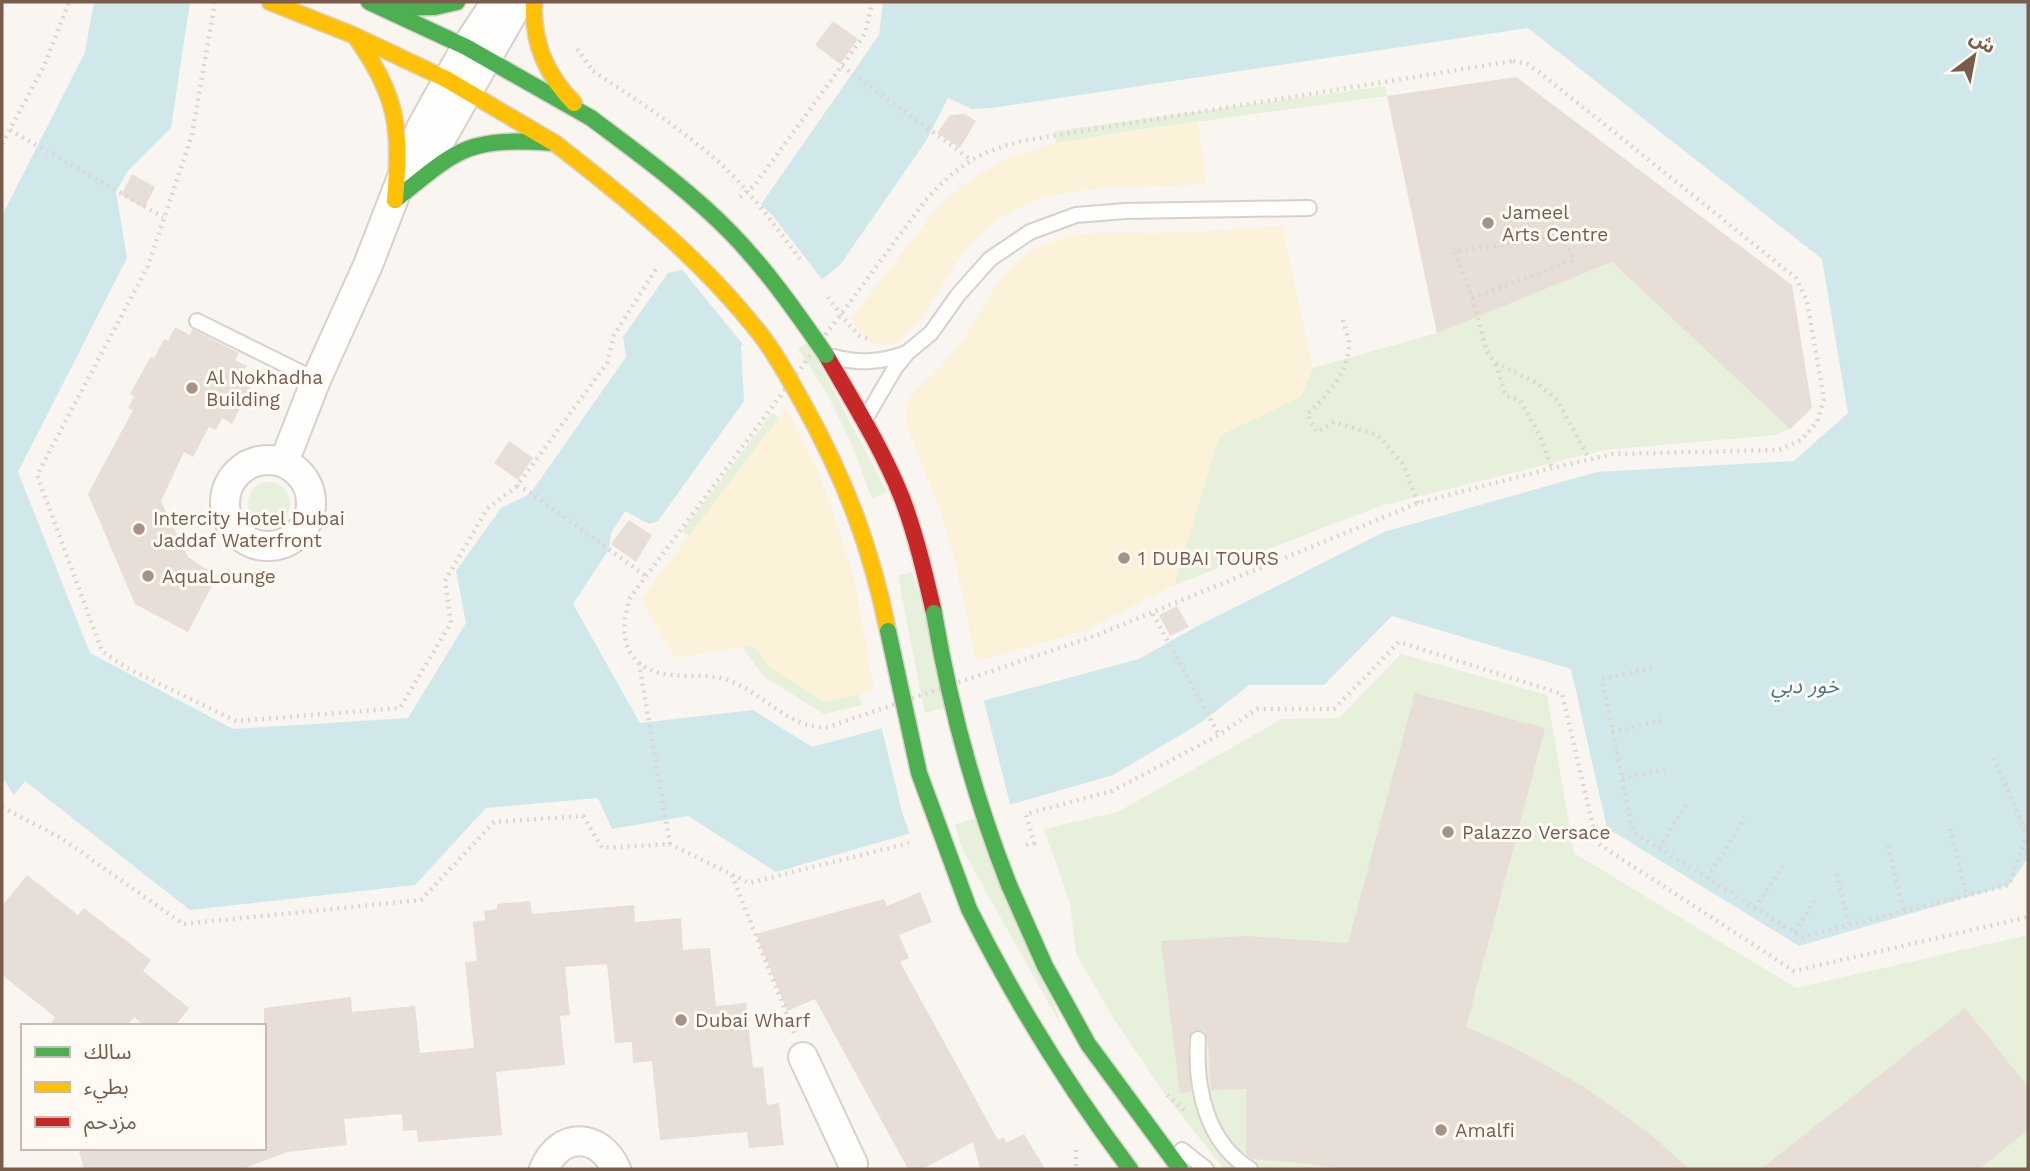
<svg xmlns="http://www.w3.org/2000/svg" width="2030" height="1171" font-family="'Work Sans','Noto Sans Arabic',sans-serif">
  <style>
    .green { fill: #e7f0db }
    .sand { fill: #fbf2d9 }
    .water { fill: #d0e8ea; fill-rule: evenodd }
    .pier { fill: #f9f5f0 }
    .building { fill: #e6ded7 }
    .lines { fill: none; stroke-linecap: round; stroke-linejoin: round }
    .lane-casing { stroke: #d7d1cb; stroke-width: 18 }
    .street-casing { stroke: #d7d1cb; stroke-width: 32 }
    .fast-casing { stroke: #d9d2cb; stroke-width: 19 }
    .slow-casing { stroke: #d9d2cb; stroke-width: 19 }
    .jam-casing { stroke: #d9d2cb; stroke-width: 19 }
    .path { stroke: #dcd5d0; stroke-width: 4.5; stroke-dasharray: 2 5; stroke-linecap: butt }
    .lane { stroke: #fefefd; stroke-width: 14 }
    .street { stroke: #fefefd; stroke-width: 28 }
    .fast { stroke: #4caf50; stroke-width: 16 }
    .slow { stroke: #ffc107; stroke-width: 16 }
    .jam { stroke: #c62828; stroke-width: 16 }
    .fast-bridge-casing { stroke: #d9d2cb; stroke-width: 19; stroke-linecap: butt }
    .slow-bridge-casing { stroke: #d9d2cb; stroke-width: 19; stroke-linecap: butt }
    .path-bridge { stroke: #dcd5d0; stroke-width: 4.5; stroke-dasharray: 2 5; stroke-linecap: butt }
    .fast-bridge { stroke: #4caf50; stroke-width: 16 }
    .slow-bridge { stroke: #ffc107; stroke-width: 16 }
    .poi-dot { fill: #a69286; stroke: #fffaf3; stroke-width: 2.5 }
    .labels { text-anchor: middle; stroke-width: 6; stroke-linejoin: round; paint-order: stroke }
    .poi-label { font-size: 19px; fill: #7a5c4d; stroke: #fffaf3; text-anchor: start }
    .water-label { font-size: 21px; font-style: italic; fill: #437c86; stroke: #fffaf3 }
  </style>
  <rect width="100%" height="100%" fill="#f9f5f0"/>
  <!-- green -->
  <path class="green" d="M1385,86L1387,96L1136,130L1056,143L1055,131Z
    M1612,262L1790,429L1775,435L1604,450L1380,506L1174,585L1219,436L1301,396L1313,368L1437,333Z
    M808,342L887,492L872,499L852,445L828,395L798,349Z
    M772,413L779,418L689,536L682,531Z
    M248 503a21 21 0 1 1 42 0a21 21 0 1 1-42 0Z
    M912,572L1061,1025L962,849L930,740L898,576Z
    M753,645L771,668L825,702L858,694L862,705L824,714L763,676L742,647Z
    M1401,654L1547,695L1574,853L1796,988L2028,935V1169H1224L1164,1093L1112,1016L1076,953L1070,903L1044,829L1118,812L1282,719L1339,718Z"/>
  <!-- sand -->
  <path class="sand" d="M1198,122L1206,184C1131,191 1041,176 982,233C975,240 967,249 961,257C942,280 917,340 886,345C882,346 875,343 871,343L851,319L936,209L965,183L1012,156L1056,143Z
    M1282,226L1313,368L1301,396L1219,436L1174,585L1084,631L976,661C966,612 957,564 942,516C935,491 905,435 906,412C908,392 925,383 937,371C946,362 953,352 961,342C981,318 991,285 1015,264C1063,223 1108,235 1165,233C1204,232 1243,228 1282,226Z
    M786,409L819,473L838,528L855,581L874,690L825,702L771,668L752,645L675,658L641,599Z"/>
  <!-- water -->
  <path class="water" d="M94,2H190L171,128L127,172L116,192L127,258L18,472L90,653L233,729L408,718L466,623L456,571L501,508L530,494L626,357L623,337L668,273L681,270L762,203L879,35L883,2H2028V858L2009,885L1799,946L1607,828L1571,669L1392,616L1324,685H1249L1202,722L1113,775L776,872L688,816L612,829L598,798L486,808L415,885L190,910L25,781L14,795L2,777V216L85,52ZM1528,28L1822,259L1848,413L1794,461L1597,472L1384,532L1194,628L1139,659L812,747L753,710L640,723L573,604L609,549L611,533L625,511L649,524L658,521L744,401L741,346L840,265L926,141L948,98L972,109L992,108Z"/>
  <!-- pier -->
  <path class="pier" d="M758,202L773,216L824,282L745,347L680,267Z
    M983,697L1011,808L911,837L902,812L881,725Z"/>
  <!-- building -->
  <path class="building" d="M833,21L858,39L840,64L815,45Z
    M1516,77L1792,285L1812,408L1790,429L1612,262L1437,333L1387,96Z
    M965,114L976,121L960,148L937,133L950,115Z
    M132,174L155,187L144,208L121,195Z
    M175,327L190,335L192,329L239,353L235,360L247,366L241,376L253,382L232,424L222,418L216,430L209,427L193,457L184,452L161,501L188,557L217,576L188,632L135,604L88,494L133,410L128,408L134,396L130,394L151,356L154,358L164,339L168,341Z
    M509,441L533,458L518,480L494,463Z
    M629,520L652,535L636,562L611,544Z
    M1177,606L1189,627L1170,636L1159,615Z
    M1415,693L1545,728L1466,1027L1515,1048L1584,1087L1649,1133L1689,1169H1343L1304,1163L1253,1159L1246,1154V1089L1211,1090L1208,1039L1204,1031L1199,1029L1193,1031L1188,1039L1191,1092L1180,1093L1161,941L1246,936L1348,943Z
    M27,875L78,915L84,908L151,960L143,971L189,1008L175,1026H144L134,1017L127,1026H49L55,1017L2,975V906Z
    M920,892L932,922L899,935L909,958L900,962L998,1140L1004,1137L1006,1143L1024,1134L1045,1169H980L973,1142L923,1169H908L815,999L787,1011L756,934L884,899L887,906Z
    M530,901L532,914L634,905L635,922L681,918L683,950L710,948L716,1006L746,1003L753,1068L763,1067L767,1105L779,1103L784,1145L749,1148L747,1132L660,1140L652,1061L633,1063L632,1042L615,1043L607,964L565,967L570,1015L560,1016L565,1065L496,1072L502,1135L418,1142L417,1130L403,1131L402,1114L344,1119L347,1145L288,1152L242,1169H84L78,1148H264V1008L351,997L352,1012L415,1006L420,1053L474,1048L465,962L477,961L473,922L485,920L484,911L497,909V904Z
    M1965,1008L2028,1087V1130L1979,1169H1761Z"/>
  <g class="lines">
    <defs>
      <path id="lane" d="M197,321L316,380
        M834,357C860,364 882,362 907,353
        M867,416L895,368L908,352L931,333L958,295L990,259L1030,232L1076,215L1125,211L1309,208
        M1198,1039C1195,1088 1206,1142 1250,1169
        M1182,1150L1206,1169"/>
      <path id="street" d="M418,171L442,137L519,2
        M225 503a43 43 0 1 1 86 0a43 43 0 1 1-86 0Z
        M284,462L316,380L368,265L421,128L466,47L496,2
        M803,1057L853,1164
        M544,1169C560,1131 600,1133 616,1169"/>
      <path id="fast" d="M369,2L466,47L591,118
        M389,8L435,7L457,2
        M395,200C459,148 468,137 553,143
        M1009,885L1045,966L1088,1044L1180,1169
        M969,909C1015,1001 1068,1087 1130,1169"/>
      <path id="slow" d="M270,2L353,35L446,79L556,144
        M534,2C532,42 546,75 574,103
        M355,36C398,96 401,128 395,200
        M805,407C846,482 871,547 888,631"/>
      <path id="jam" d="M826,355C853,402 882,448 902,498C916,535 925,574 934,613"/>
    </defs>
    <!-- lane casing -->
    <use href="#lane" class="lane-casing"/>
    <!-- street casing -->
    <use href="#street" class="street-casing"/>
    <!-- fast casing -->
    <use href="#fast" class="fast-casing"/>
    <!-- slow casing -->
    <use href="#slow" class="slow-casing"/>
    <!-- jam casing -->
    <use href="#jam" class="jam-casing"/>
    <!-- path -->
    <path class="path" d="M215,2L192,135L148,266L37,475L102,651L125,667L236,721L400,708L451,623L445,581L487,509L517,486L607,363L614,335L656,269
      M577,49L593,71
      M1513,61L1527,64L1539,72L1796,278L1807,301L1824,399L1817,422L1801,440L1779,450L1613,454L1552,468L1418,503L1097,635L828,727C790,730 762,692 728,680C700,670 664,684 639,663C619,645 623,621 630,598L925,201C957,165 981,150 1027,140Z
      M842,66L970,159
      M10,130L163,217
      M2,144L44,66L69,2
      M740,197L754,186L865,34L872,2
      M1563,236L1574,260L1472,298L1455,251Z
      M1472,298L1487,352L1496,363L1537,383L1557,400L1589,459
      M1343,320C1345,329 1350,340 1349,348C1346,376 1327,396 1307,414L1317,432L1334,422L1378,435L1403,464L1418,503
      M849,325L860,336L872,340
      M1496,364L1506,396L1520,400L1540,436L1552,468
      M517,486L527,490L647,577
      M1153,614L1219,735
      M639,663L670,844
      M1652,668L1602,679L1633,832L1802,937L2009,885L2028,832
      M1612,732L1663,720
      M1994,758L2026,833
      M1622,778L1665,770
      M2,807L61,838L183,924L421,900L494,822L583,816L602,848L670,844L749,883L909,843
      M1950,829L1967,896
      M1026,845L1034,843L1026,814L1112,791L1219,735L1257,709H1334L1399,642L1562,694L1597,843L1794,971L2028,917
      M1888,846L1904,912
      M1659,848L1687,803
      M1837,874L1849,925
      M732,875L794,1033
      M1708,878L1745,818
      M1755,908L1785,862
      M1795,932L1814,901
      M1167,1095L1184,1110
      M1076,1150V1169"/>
    <!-- lane -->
    <use href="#lane" class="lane"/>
    <!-- street -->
    <use href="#street" class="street"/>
    <!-- fast -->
    <use href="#fast" class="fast"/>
    <!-- slow -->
    <use href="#slow" class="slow"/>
    <!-- jam -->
    <use href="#jam" class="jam"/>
    <defs>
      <path id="fast-bridge" d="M591,118C639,154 689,190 731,233C767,270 797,313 826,355
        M934,613C950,707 974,796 1009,885
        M888,631L919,773L969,909"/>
      <path id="slow-bridge" d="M556,144C628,200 700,258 757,330C776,353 790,381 805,407"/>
    </defs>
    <!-- fast-bridge casing -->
    <use href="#fast-bridge" class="fast-bridge-casing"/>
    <!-- slow-bridge casing -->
    <use href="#slow-bridge" class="slow-bridge-casing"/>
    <!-- path-bridge -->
    <path class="path-bridge" d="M593,71C637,100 680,128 720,163C751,192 777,228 802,262
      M828,297L849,325"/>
    <!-- fast-bridge -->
    <use href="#fast-bridge" class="fast-bridge"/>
    <!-- slow-bridge -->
    <use href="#slow-bridge" class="slow-bridge"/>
  </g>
  <!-- markers -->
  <g class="poi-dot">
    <circle cx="1488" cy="223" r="7"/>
    <circle cx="192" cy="388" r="7"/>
    <circle cx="139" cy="529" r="7"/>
    <circle cx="1124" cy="558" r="7"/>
    <circle cx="148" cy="576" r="7"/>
    <circle cx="1448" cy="832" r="7"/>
    <circle cx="681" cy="1020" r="7"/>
    <circle cx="1441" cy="1130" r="7"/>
  </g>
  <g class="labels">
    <!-- poi labels -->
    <g class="poi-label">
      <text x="1502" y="219">Jameel<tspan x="1502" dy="22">Arts Centre</tspan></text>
      <text x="206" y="384">Al Nokhadha<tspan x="206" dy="22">Building</tspan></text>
      <text x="153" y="525">Intercity Hotel Dubai<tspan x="153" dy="22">Jaddaf Waterfront</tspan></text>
      <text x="1138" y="565">1 DUBAI TOURS</text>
      <text x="162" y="583">AquaLounge</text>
      <text x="1462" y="839">Palazzo Versace</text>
      <text x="695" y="1027">Dubai Wharf</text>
      <text x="1455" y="1137">Amalfi</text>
    </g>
    <!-- water labels -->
    <g class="water-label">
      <text x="1805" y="693">خور دبي</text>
    </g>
  </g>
  <!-- border -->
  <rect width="2030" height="1171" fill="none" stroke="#7a5c4d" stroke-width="7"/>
  <!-- legend -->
  <rect x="21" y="1024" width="245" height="126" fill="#fffaf3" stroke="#cabbb1" stroke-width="2"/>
  <rect x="35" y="1047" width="35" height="10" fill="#4caf50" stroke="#cabbb1" stroke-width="2"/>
  <text x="84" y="1059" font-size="21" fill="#7a5c4d">سالك</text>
  <rect x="35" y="1082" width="35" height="10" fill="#ffc107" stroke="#cabbb1" stroke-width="2"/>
  <text x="84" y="1094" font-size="21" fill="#7a5c4d">بطيء</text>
  <rect x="35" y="1117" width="35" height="10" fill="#c62828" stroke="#cabbb1" stroke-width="2"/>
  <text x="84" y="1129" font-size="21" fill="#7a5c4d">مزدحم</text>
  <!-- north arrow -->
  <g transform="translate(1974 56) rotate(32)" stroke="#fffaf3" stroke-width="5" paint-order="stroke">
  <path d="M0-5L12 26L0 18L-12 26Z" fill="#7a5c4d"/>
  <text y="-10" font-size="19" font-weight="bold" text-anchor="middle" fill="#7a5c4d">ش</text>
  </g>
</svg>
